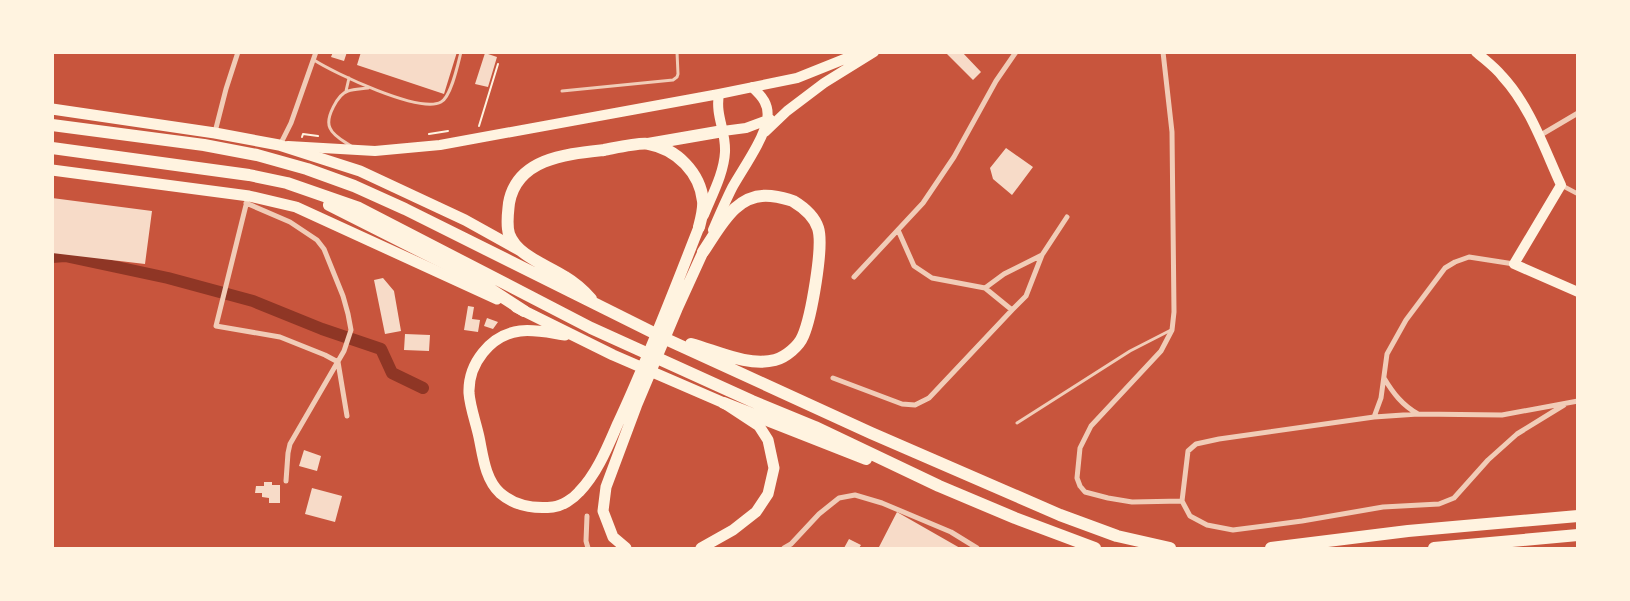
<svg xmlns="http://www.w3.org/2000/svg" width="1630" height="601" font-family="Commissioner,sans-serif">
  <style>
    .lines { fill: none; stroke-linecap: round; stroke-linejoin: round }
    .canal { stroke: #8f3625; stroke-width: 12 }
    .building { fill: #f7dbc8 }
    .path { stroke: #fff3e0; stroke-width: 2 }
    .service { stroke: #f1ccb7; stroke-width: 3 }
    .pedestrian { stroke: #f1ccb7; stroke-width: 4.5 }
    .minor { stroke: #f1ccb7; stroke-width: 5 }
    .secondary { stroke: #fff3e0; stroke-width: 10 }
    .trunk { stroke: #fff3e0; stroke-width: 11 }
    .motorway { stroke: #fff3e0; stroke-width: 12 }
  </style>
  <rect width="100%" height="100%" fill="#c8553d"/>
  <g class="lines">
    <!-- canal -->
    <path class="canal" d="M52,257L65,256L168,278L253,301L322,329L381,349L392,373L423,388"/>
  </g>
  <!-- building -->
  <path class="building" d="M333,52H347L344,61L331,57Z
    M361,52H457L444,94L357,65Z
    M945,52H962L981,72L973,80Z
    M485,53L497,57L488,87L475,84Z
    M1006,148L1033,167L1012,195L993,179L990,168Z
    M52,198L152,211L145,264L52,253Z
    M383,278L394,291L401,331L385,334L374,280Z
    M468,306L474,307L472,319L480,320L478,332L464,330Z
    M487,318L498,322L493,329L484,326Z
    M405,334L430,335L429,351L404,350Z
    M304,450L321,456L317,471L299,466Z
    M264,482H272V485H280V503H269V498L262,497V493H255L256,486H264Z
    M312,488L342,496L335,522L305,514Z
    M897,512L960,548H882L879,547Z
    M849,539L861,545L859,548H844Z"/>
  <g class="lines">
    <!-- path -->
    <path class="path" d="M479,126L498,64
      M429,134L448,131
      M302,137L303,134L318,136"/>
    <!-- service -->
    <path class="service" d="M314,60C334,73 420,114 441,102C451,97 458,64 461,52
      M346,91L349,78
      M562,91L673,80L677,77L678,74L677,52
      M351,146C345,142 333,136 330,128C325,118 338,94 348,91C354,89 361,89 368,88
      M1017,423L1130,351L1171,330"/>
    <!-- pedestrian -->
    <path class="pedestrian" d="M1561,185L1578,194"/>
    <!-- minor -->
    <path class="minor" d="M1163,52L1172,132L1174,312L1172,330L1161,351L1091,426L1080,448L1077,478L1080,486L1085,492L1108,498L1132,502L1182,501
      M215,132L226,89L238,52
      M1539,136L1578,113
      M280,145L291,123L316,52
      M247,201L216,326L280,337L325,355L338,362L347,416
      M246,203L290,222L317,240L324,249L343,296L348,314L351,330L344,351L290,444L288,453L286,481
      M898,230L914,266L932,278L985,288L1012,310L1026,296L1042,255L1067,217
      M854,277L923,203L954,157L996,81L1016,52
      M985,288L1004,274L1042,255
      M833,378L902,404L915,405L929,398L1012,310
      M1384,378C1393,393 1402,405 1418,414
      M1374,417L1381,398L1387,354L1406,320L1445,268L1455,262L1469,257L1514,264
      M1182,501L1188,451L1196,444L1219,439L1374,417L1418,414L1502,415L1578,401
      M1182,501L1190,516L1207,525L1233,530L1302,521L1383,507L1439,504L1454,498L1488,460L1517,434L1564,405
      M587,516L586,541L588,548
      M784,548L791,544L819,514L839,498L855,495L882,503L951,532L977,548"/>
    <!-- secondary -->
    <path class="secondary" d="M1476,52C1485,60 1495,67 1502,76C1530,106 1544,148 1561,185L1514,264L1578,292
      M723,131L746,128L770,119
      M765,132L787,111L824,83L874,52
      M288,146L375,151L440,145L719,94L797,78L862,52
      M704,215C712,195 724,173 725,152C726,130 715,116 719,94
      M713,230C719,216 725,202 732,188C742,170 764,139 767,120C770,105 762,96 752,87"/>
    <!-- trunk -->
    <path class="trunk" d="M52,109L215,133L279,145L360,171L465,220L519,250
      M52,170L249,196L296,207L497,299
      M516,307L613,355L724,403L759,426L768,440L774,468L768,494L756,512L733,530L701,548
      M565,335C551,333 534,329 520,331C490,335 468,364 469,393C470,407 476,423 479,437C483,456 485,479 500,493C515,506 534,509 553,507C562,506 573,499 579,492C597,474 608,446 618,423C648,359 673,293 699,227
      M626,548L613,537L603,511L606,487L637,404L677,309L703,252"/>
    <!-- motorway -->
    <path class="motorway" d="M52,125L204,145L257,155L307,169L354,186L405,209L668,340L871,433L1060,515L1117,536L1170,548
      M648,144L723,131
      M52,148L249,175L287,183L359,208L591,328L752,401L815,427L939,486L1015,518L1095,548
      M329,205L470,276L524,311
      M591,299C583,290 575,283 565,277C547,265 517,256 509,234C506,224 508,213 509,203C517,158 567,154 604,150C615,148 640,142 649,144C677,149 700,173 703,201C704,209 701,219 699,227
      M691,344C717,351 748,367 775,360C786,357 799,346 803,336C811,318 824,246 818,228C814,216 803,207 793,201C785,198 779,197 771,196C736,192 720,227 703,252
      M724,403L866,459
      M1271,548L1408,531L1578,516
      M1434,548L1578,535"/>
  </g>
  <!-- border -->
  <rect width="1630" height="601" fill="none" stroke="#fff3e0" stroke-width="108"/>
</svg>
